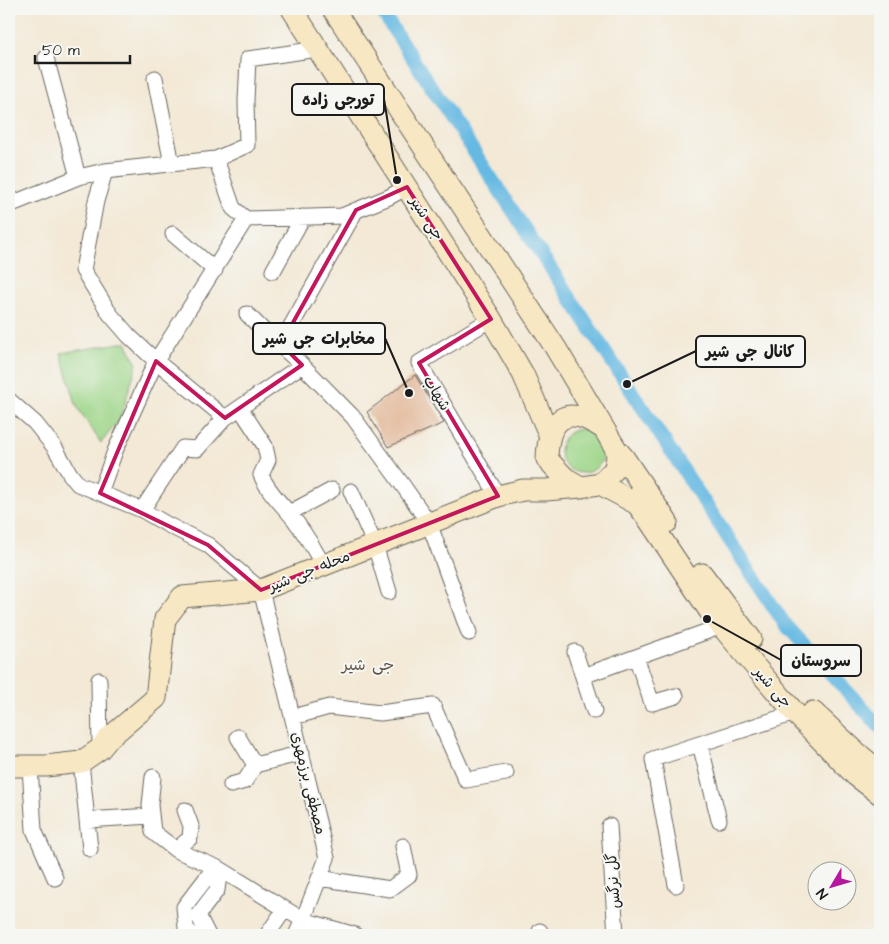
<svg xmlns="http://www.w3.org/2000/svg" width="889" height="944" font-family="'Architects Daughter','Playpen Sans Arabic',sans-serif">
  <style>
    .green { fill: #9cd587; stroke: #5c7852 }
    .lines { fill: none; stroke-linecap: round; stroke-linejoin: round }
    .canal { stroke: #66b9e2; stroke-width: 14 }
    .building { fill: #e3ba9c }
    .minor-casing { stroke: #67645d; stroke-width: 17 }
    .secondary-casing { stroke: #67645d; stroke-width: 23 }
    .minor { stroke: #fff; stroke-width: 15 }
    .secondary { stroke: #f7e8c3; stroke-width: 21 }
    .marked { fill: none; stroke: #c2185b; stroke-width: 4; stroke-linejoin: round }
    .labels { text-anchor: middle; stroke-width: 4; stroke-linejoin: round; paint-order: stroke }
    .street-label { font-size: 15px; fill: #1c1c1c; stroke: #f6f6f2 }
    .neighbourhood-label { font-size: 16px; fill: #625349; stroke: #f6f6f2 }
    .leader { fill: none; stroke: #1c1c1c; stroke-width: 2 }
    .callout-dot { fill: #1c1c1c; stroke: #f6f6f2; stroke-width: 2 }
    .callout { fill: #f6f6f2; stroke: #1c1c1c; stroke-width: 2 }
    .callout-label { font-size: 16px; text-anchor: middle; font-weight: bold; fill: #1c1c1c }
  </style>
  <rect width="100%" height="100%" fill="#f6f6f2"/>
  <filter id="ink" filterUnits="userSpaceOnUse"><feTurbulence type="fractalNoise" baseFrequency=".02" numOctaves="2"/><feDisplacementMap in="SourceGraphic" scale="10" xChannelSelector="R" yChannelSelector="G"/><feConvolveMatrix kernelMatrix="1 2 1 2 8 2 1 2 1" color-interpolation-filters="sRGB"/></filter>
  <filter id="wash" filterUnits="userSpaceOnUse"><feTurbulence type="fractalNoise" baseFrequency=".0096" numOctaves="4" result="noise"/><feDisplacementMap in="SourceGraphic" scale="20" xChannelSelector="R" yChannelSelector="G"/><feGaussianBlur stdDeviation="1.12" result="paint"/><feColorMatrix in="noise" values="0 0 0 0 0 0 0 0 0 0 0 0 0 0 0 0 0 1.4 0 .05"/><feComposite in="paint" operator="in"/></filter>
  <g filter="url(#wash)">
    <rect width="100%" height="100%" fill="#f3e9d6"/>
    <!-- green -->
    <path class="green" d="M126,342L137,364L120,419L101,443L77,407L61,353Z
      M560 451a22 22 0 1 1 44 0a22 22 0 1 1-44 0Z"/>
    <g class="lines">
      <!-- canal -->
      <path class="canal" d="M380,9L784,623L880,727"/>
    </g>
    <g id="blocks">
      <!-- building -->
      <path class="building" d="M415,375L444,423L388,447L367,412Z"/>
    </g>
  </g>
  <g filter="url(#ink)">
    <use href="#blocks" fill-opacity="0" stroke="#67645d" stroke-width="1"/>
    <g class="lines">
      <defs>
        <path id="minor" d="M46,58L78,177
          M155,78L172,164
          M216,159L233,208L246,219L342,216L389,197L407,187
          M9,205L78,177L105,171
          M173,234L215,270
          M273,271L303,217
          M247,314L262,329L302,365L353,417L404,487L429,523L469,633
          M491,319L419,363L498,496
          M281,344L356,210
          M9,400L35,423L55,448L70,474L78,484L142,510L168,525L208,545L261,590L327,858L303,920L355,935
          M240,408L265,446L268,460L261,475C268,492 283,505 294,519C305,534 315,549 323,566
          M225,418L156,361L246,219
          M351,491L375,545L389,592
          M100,493L115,451L156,361L129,336L110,314L83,270L96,201L105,171L216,159L247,145L246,101L248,59L318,49
          M142,510L183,448L197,449L225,418L302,365
          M289,513L332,490
          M575,652L594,711
          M636,657L652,703L676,696
          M583,676L722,626
          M99,680L100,749
          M293,717L329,707L380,713L433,706L466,780L506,773
          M700,744L719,820
          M81,762L90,849
          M255,765L302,753
          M30,767L34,830L55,878
          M153,777L150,805L153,832L176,850L220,869L303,920L296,935
          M231,785L245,781L255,765L238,737
          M87,820L151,816
          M609,826L616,935
          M176,850L190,838L191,826L185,810
          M319,878L390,889L409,875L403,846
          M676,885L653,759L795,713
          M192,935L186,928L184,907L208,876L220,869
          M208,935L198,915L217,890L220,869
          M267,935L285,909
          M539,935L540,931"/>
        <path id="secondary" d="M292,9L491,319L523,374L549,434
          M333,9L555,347L616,449L617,455L615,469L600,484L581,487L565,478L547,459C548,419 565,404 601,427
          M616,449L624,458L667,522
          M600,484L637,504L649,520L713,616L753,664L795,713L855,775L880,794
          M702,574L751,639
          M813,712L855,751L880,772
          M9,766H46L81,762L100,749L109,738L156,698L165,619L182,597L261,590L498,496L523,490H546L581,487"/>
      </defs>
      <!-- minor casing -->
      <use href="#minor" class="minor-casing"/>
      <!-- secondary casing -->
      <use href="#secondary" class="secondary-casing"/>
      <!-- minor -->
      <use href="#minor" class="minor"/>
      <!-- secondary -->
      <use href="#secondary" class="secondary"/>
    </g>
  </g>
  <!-- marked area -->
  <path class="marked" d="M407,187L491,319L419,363L498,496L261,590L208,545L100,493L156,361L225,418L302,365L281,344L356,210Z"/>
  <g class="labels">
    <!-- street labels -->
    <g class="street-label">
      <text transform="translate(427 218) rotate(57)" y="5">جی شیر</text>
      <text transform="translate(437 393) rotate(59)" y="5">شهاب</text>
      <text transform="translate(309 571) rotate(-22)" y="5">محله جی شیر</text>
      <text transform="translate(773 687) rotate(49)" y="5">جی شیر</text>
      <text transform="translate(309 783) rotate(76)" y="5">مصطفی برزمهری</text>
      <text transform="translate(613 881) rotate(-94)" y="5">گل نرگس</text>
    </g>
    <!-- neighbourhood labels -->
    <g class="neighbourhood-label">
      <text x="368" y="670">جی شیر</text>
    </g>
  </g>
  <!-- callouts -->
  <path class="leader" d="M397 180L384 99M409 393L385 338M627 384L696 351M707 619L781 660"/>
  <g class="callout-dot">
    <circle cx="397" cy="180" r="5"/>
    <circle cx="409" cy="393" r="5"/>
    <circle cx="627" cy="384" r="5"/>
    <circle cx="707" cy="619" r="5"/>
  </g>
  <g class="callout">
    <rect x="292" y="84" width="92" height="31" rx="5"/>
    <rect x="253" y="323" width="132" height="31" rx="5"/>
    <rect x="696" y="336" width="109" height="31" rx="5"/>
    <rect x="781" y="645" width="80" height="31" rx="5"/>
  </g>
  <g class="callout-label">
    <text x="338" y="105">تورجی زاده</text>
    <text x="319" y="344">مخابرات جی شیر</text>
    <text x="750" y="357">کانال جی شیر</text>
    <text x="821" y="666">سروستان</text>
  </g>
  <!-- margin -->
  <rect width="889" height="944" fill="none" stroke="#f6f6f2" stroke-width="30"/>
  <!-- north arrow -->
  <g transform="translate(832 886) rotate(232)"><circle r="24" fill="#f6f6f2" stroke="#9f9f9c"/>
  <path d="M0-4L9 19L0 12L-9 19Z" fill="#b5179e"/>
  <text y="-8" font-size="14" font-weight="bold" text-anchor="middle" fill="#1c1c1c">N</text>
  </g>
  <!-- scale -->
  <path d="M35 55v8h95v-8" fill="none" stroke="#1c1c1c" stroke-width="2.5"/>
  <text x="42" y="55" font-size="15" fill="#1c1c1c" stroke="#f6f6f2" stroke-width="4" paint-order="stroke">50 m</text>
</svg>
